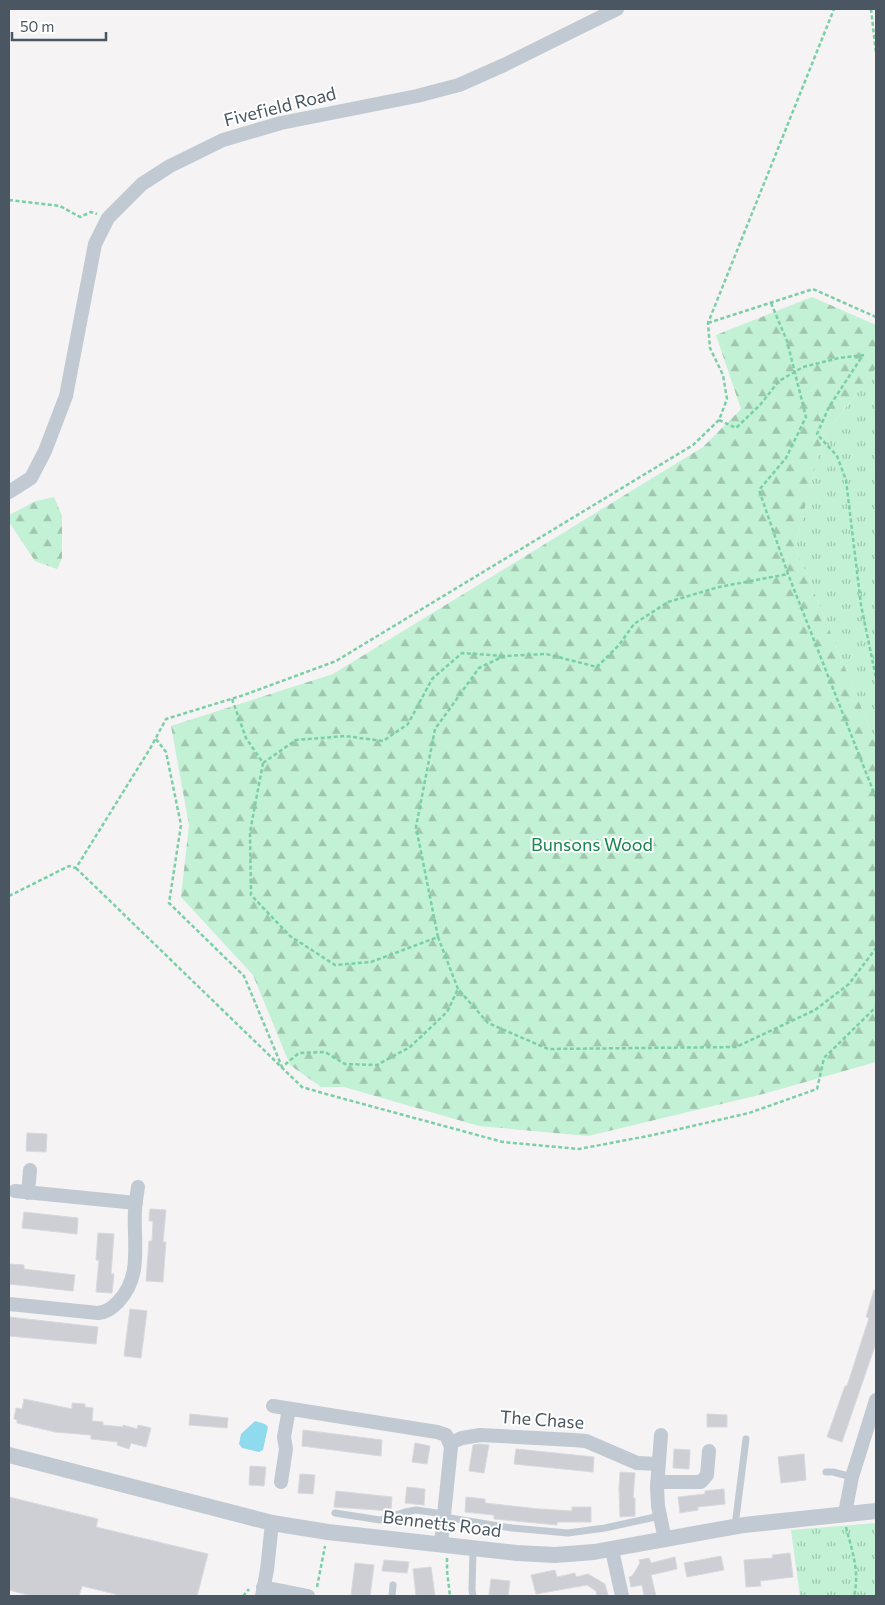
<svg xmlns="http://www.w3.org/2000/svg" width="885" height="1605" font-family="Commissioner,sans-serif">
  <style>
    .grass { fill: url(#grass-tufts) }
    .forest { fill: url(#forest-firs) }
    .water { fill: #90daee }
    .building { fill: #cdcfd5; stroke: #d7d9de }
    .lines { fill: none; stroke-linecap: round; stroke-linejoin: round }
    .path { stroke: #7ad0a6; stroke-width: 2.5; stroke-dasharray: 4 2.5; stroke-linecap: butt }
    .service { stroke: #c1cad2; stroke-width: 7 }
    .minor { stroke: #c1cad2; stroke-width: 14 }
    .tertiary { stroke: #c1cad2; stroke-width: 16 }
    .labels { text-anchor: middle; stroke-width: 4; stroke-linejoin: round; paint-order: stroke }
    .street-label { font-size: 18px; fill: #4a5661; stroke: #fff }
    .park-label { font-size: 18px; fill: #17864f; stroke: #fff }
  </style>
  <defs>
    <pattern id="grass-tufts" width="24" height="20" patternUnits="userSpaceOnUse" patternTransform="scale(1.25)"><rect width="24" height="20" fill="#c3f1d5"/><path d="M3 7l-1-3M5 7V3M7 7l1-3M15 17l-1-3M17 17v-4M19 17l1-3" fill="none" stroke="#a0c6b0"/></pattern>
    <pattern id="forest-firs" width="22" height="20" patternUnits="userSpaceOnUse" patternTransform="scale(1.25)"><rect width="22" height="20" fill="#c3f1d5"/><path d="M5 1l3.5 6h-7zM16 11l3.5 6h-7z" fill="#a0c6b0"/></pattern>
  </defs>
  <rect width="100%" height="100%" fill="#f5f3f3"/>
  <!-- grass -->
  <path class="grass" d="M876,362V743L795,546L823,437L876,368Z
    M876,1523V1596H800L791,1530Z"/>
  <!-- forest -->
  <path class="forest" d="M812,297L876,325V368L823,437L795,546L876,743V1062L763,1094L588,1136L479,1126L344,1087H321L290,1065L253,975L181,897L189,825L171,726L333,674L703,447L741,409L716,335Z
    M54,497L62,516V558L57,569L35,561L9,522V515L36,501Z"/>
  <!-- water -->
  <path class="water" d="M255,1421L265,1424L268,1427L263,1450L259,1452L242,1448L239,1444L241,1434Z"/>
  <!-- building -->
  <path class="building" d="M27,1133L47,1134L46,1152L26,1151Z
    M150,1209L166,1210L163,1242H166L163,1282L146,1281L149,1241H152L153,1221H149Z
    M24,1212L78,1218L77,1234L22,1228Z
    M98,1233L114,1234L111,1274H114L112,1293L96,1292L99,1260H96Z
    M9,1264L24,1265V1269L75,1275L73,1291L9,1284Z
    M874,1290H876V1343L842,1442L827,1437L845,1386H847L869,1318L866,1317Z
    M130,1309L147,1311L141,1358L124,1356Z
    M9,1317L98,1327L96,1344L9,1336Z
    M24,1399L72,1409V1403L85,1404V1407L93,1408L92,1421L103,1422V1425L123,1427V1425L137,1429L138,1425L151,1428L146,1447L131,1443L129,1449L117,1445L118,1442L91,1439V1435L55,1432L17,1423V1420L14,1419L16,1408L22,1409Z
    M190,1414L228,1418L227,1428L189,1425Z
    M707,1414L727,1415V1427H707Z
    M303,1430L382,1440L381,1456L302,1446Z
    M415,1443L430,1446L427,1464L412,1462Z
    M480,1444L489,1445L484,1473L469,1471L473,1445Z
    M516,1449L594,1457L593,1472L514,1464Z
    M674,1449L690,1450L689,1469L673,1468Z
    M804,1454L806,1480L781,1483L778,1457Z
    M250,1466L266,1467L264,1486L249,1485Z
    M620,1472L635,1473L633,1498H635V1516L620,1517L619,1488Z
    M300,1474L315,1475L313,1494L298,1493Z
    M407,1487L425,1489L424,1505L405,1503Z
    M724,1489L725,1504L698,1507V1510L680,1513L678,1497L705,1494V1491Z
    M336,1491L392,1497L391,1511L334,1507Z
    M9,1497L98,1519L96,1527L208,1554L197,1596H123L82,1586L79,1596H32L9,1590Z
    M466,1497L485,1499V1503L539,1509L572,1511V1507H591V1522H557V1525L494,1519V1515L465,1512Z
    M790,1553L793,1577L760,1581L761,1586L746,1587L744,1560L773,1558L772,1555Z
    M721,1556L724,1570L687,1577L684,1563Z
    M675,1557L677,1569L651,1575L656,1596H644L642,1585L631,1587L629,1577L632,1576L636,1570L640,1563L639,1560L649,1558L651,1563Z
    M384,1560L409,1562L407,1573L382,1571Z
    M355,1563L374,1565L370,1596H351Z
    M431,1567L435,1596H416L413,1569Z
    M555,1570L557,1577L575,1573L576,1577L588,1574L605,1584L608,1595L597,1596L596,1591L587,1585L536,1594L531,1575Z
    M491,1579L510,1581L508,1596L489,1595Z"/>
  <g class="lines">
    <!-- path -->
    <path class="path" d="M871,9L876,53
      M9,200L60,206L80,217L91,212L97,214
      M771,303L787,341L806,417L786,458L759,490L788,574L876,798
      M708,323L813,289L876,317
      M719,420L736,428L760,405L779,381L803,367L839,358L863,355L829,407L817,434L837,456L846,480L861,605L876,678
      M232,699L246,738L263,763L250,832L251,895L290,936L335,965L371,962L438,937L458,989L488,1023L548,1049L736,1047L815,1010L849,984L876,948
      M156,739L166,752L181,825L169,903L244,976L282,1067L299,1053L325,1052L345,1064L377,1065L410,1047L447,1012L458,989
      M263,763L296,740L345,736L383,741L408,724L432,679L462,653L503,656
      M76,868L302,1087L326,1094L503,1142L579,1149L653,1135L749,1113L817,1089L824,1058L876,1007
      M9,896L69,866L76,868L151,747L166,719L244,695L336,661L693,445L719,420L727,399L723,375L710,348L708,323L834,9
      M438,937L416,827L435,729L479,668L504,656L546,654L597,667L619,645L634,624L668,602L719,587L788,574
      M846,1527C852,1551 860,1572 854,1596
      M447,1558V1571L450,1596
      M317,1587L325,1546
      M243,1596L249,1589"/>
    <!-- service -->
    <path class="service" d="M826,1472H833L852,1477
      M335,1513L380,1520L405,1512L416,1510L444,1514
      M444,1517L512,1528L568,1533L605,1528L660,1516
      M735,1526L746,1439
      M473,1548L472,1590L473,1596
      M392,1596L393,1585"/>
    <!-- minor -->
    <path class="minor" d="M9,492L31,478L45,451L66,396L95,244L108,218L142,184L170,166L223,140L281,123L417,96L459,85L504,65L617,9
      M15,1191L136,1203
      M28,1193L30,1170
      M9,1304L98,1313C107,1312 112,1308 118,1302C143,1276 133,1243 135,1210C135,1203 137,1195 138,1187
      M273,1406L437,1432L446,1435L451,1447L441,1544
      M661,1435L657,1487L658,1506L665,1540
      M450,1443L462,1438L480,1435L573,1440L586,1441L637,1463L658,1464
      M281,1482L286,1449L284,1437L289,1409
      M657,1482H701L707,1475L709,1451
      M845,1513L852,1477L876,1400
      M612,1550L622,1596
      M263,1587L308,1596
      M262,1596L267,1570L272,1523"/>
    <!-- tertiary -->
    <path class="tertiary" d="M9,1455L272,1523L328,1532L517,1553L555,1555L594,1552L744,1525L876,1511"/>
  </g>
  <g class="labels">
    <!-- street labels -->
    <g class="street-label">
      <text transform="translate(280 107) rotate(-14)" y="6">Fivefield Road</text>
      <text transform="translate(542 1420) rotate(4)" y="6">The Chase</text>
      <text transform="translate(442 1524) rotate(7)" y="6">Bennetts Road</text>
    </g>
    <!-- park labels -->
    <g class="park-label">
      <text x="592" y="851">Bunsons Wood</text>
    </g>
  </g>
  <!-- border -->
  <rect width="885" height="1605" fill="none" stroke="#4a5661" stroke-width="20"/>
  <!-- scale -->
  <path d="M12 32v8h94v-8" fill="none" stroke="#4a5661" stroke-width="2.5"/>
  <text x="20" y="32" font-size="15" fill="#4a5661" stroke="#ffffff" stroke-width="4" paint-order="stroke">50 m</text>
</svg>
